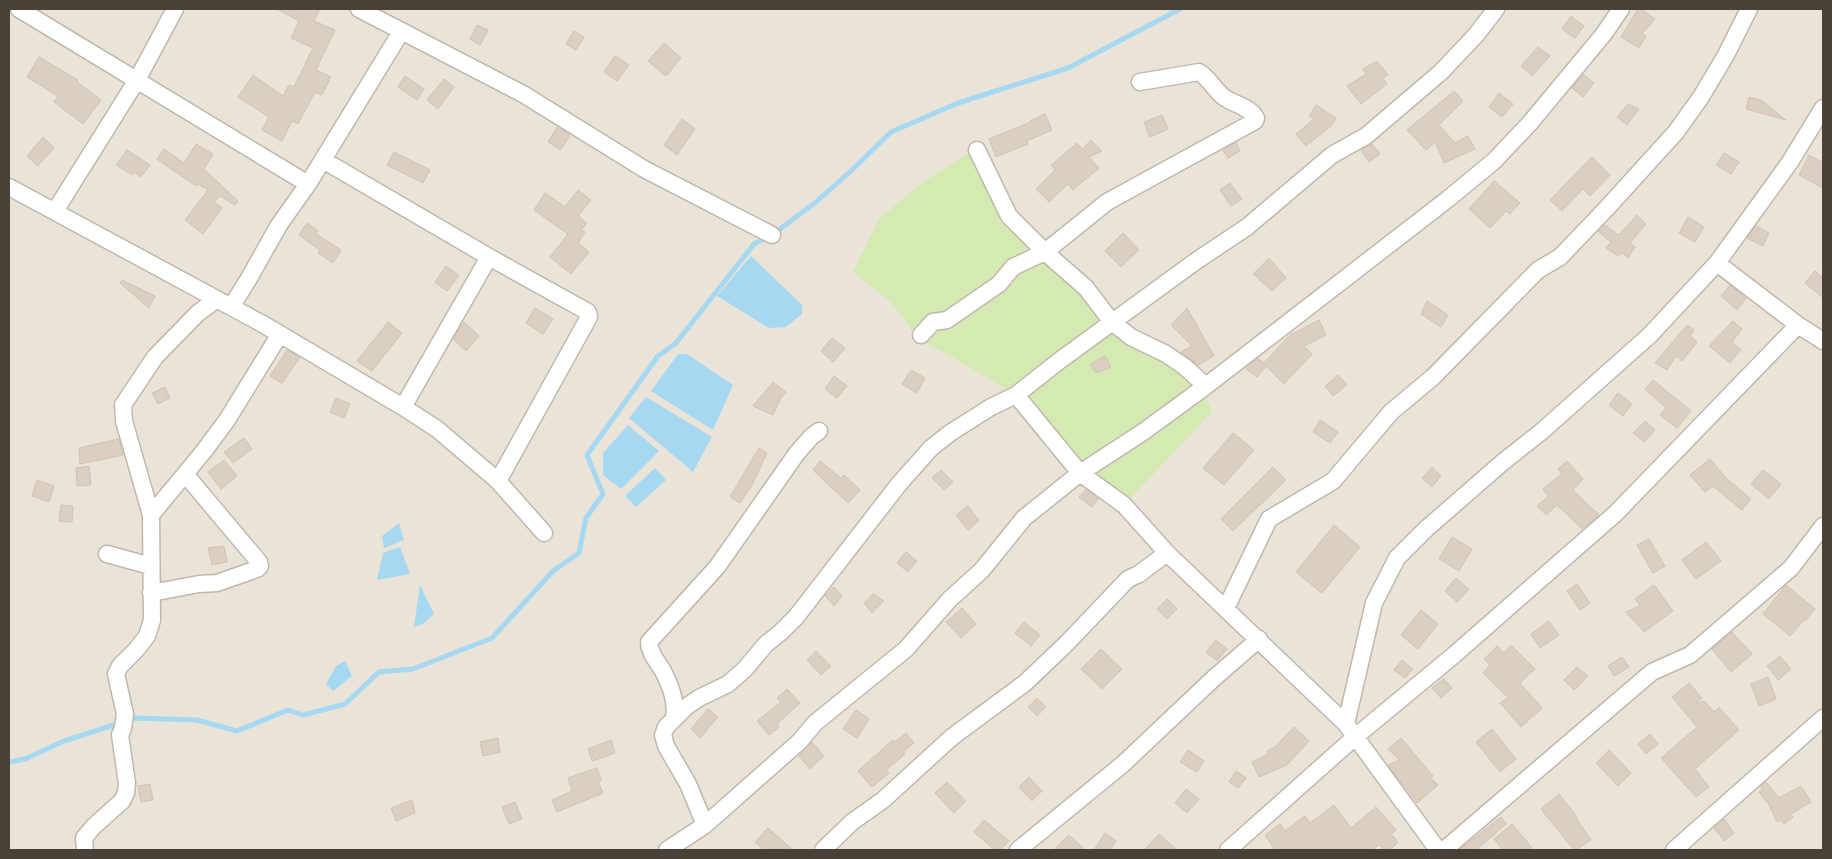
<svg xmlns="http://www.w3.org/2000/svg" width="1832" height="859" font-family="'IBM Plex Sans',sans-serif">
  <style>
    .residential { fill: #e9e3d8 }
    .green { fill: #d5e9b3 }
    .water { fill: #a7d8f2 }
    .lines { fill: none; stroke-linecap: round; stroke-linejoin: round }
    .stream { stroke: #a7d8f2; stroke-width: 5 }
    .building { fill: #dacfc2; stroke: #d2c3b2 }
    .street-casing { stroke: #c1b8ac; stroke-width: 19 }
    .street { stroke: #fff; stroke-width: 16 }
  </style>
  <rect width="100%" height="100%" fill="#f5f1ea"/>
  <!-- residential -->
  <path class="residential" d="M9,9H1823V850H9Z"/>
  <!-- green -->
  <path class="green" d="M973,150L1017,228L1163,356L1203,388L1212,412L1124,505L1016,395L949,355L919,340L893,304L853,272L879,219L923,182Z"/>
  <!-- water -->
  <path class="water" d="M751,256L802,305V314L786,327L769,328L717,296Z
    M678,354H687L733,385L713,430L651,391Z
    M646,397L712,437L693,472L629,418Z
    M628,425L659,451L621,489L603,475V453Z
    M655,468L666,480L636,507L625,496Z
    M399,523L404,540L384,548L382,536Z
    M400,547L410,574L377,580L383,553Z
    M420,585L434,614L423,624L414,627Z
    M345,661L352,676L333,691L326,684L336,666Z"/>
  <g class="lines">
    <!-- stream -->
    <path class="stream" d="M9,762L25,759L64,741L135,718L197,720L237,731L288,710L303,715L345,704L379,672L413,669L492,638L553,571L579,553L586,518L603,494L587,455L658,356L676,343L754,244L772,235L816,202L852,170L891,132L958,103L1068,68L1180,9"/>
  </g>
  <!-- building -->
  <path class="building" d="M277,9H320L314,21L335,30L316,70L331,77L322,95L315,92L298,124L292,121L282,141L262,130L269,117L238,97L253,75L283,96L289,85L294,87L313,48L291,38L299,21Z
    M1638,9H1641L1655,19L1642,34L1646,36L1639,48L1621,37Z
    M1571,16L1584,26L1575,38L1562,29Z
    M477,25L488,30L480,45L470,39Z
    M574,31L584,37L576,50L566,44Z
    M664,43L681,58L666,76L648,61Z
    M1538,47L1550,56L1532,76L1521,66Z
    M615,56L629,65L617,81L604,72Z
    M39,57L78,80L77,82L101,100L83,124L54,102L58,96L27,77Z
    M1377,61L1388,75L1383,78L1387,84L1361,104L1347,86L1366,74L1363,69Z
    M1583,74L1594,83L1583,97L1572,88Z
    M405,76L424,89L417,100L398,87Z
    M444,79L454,87L438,109L427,100Z
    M1454,91L1463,101L1439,125L1455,143L1468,136L1475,149L1444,163L1435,142L1426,150L1407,130Z
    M1499,93L1513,104L1502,117L1489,107Z
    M1749,97L1761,100L1786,120L1746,109Z
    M1628,104L1639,109L1627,125L1617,117Z
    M1316,105L1336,118L1331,126L1306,146L1296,134L1314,119L1309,116Z
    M1045,114L1052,130L1027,141L1028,144L996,157L989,139L1031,122L1030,121Z
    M1162,115L1168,129L1150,137L1144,122Z
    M682,119L695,129L677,155L664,145Z
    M557,127L570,135L561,150L548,142Z
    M43,137L54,148L38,166L27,156Z
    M1091,140L1102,151L1089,157L1099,168L1073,190L1068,184L1049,202L1036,189L1055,170L1051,165L1077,143L1082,149Z
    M1236,143L1240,151L1228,158L1223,150Z
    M196,144L213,154L204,169L238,201L235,205L220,196L214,202L222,208L203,234L185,220L208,190L198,184L196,186L157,159L164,149L184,163Z
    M1372,144L1380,154L1369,162L1361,150Z
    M127,150L150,165L141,177L134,172L132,175L116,165Z
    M394,152L430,170L423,183L387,165Z
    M1724,153L1739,162L1731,174L1716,165Z
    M1809,155L1823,163V188L1799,175Z
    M1592,157L1610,175L1590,196L1583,189L1562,211L1550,200Z
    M1494,181L1520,203L1510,214L1506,211L1490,228L1469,209Z
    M1230,183L1242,199L1231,206L1220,190Z
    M578,190L591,200L578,216L587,223L581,230L585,232L578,243L589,252L571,274L550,257L568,234L534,210L545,193L565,207Z
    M1637,215L1646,224L1630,243L1635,247L1628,258L1622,253L1618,256L1606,248L1611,242L1598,231L1605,225L1619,235Z
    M1688,217L1704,227L1695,242L1679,233Z
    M307,223L318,231L316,234L341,250L333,263L318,253L320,250L299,235Z
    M1756,226L1769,233L1763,246L1747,238Z
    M1123,233L1139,250L1121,267L1105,251Z
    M1269,258L1286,278L1272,291L1253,274Z
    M446,266L459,275L447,291L435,282Z
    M1815,271L1823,278V298L1805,283Z
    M122,280L155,296L149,308L120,283Z
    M1730,285L1746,298L1737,310L1721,296Z
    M1427,301L1448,315L1441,327L1421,314Z
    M535,308L553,319L543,334L526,323Z
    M1187,308L1214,356L1198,365L1181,352L1192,346L1171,325Z
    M1319,320L1326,335L1304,346L1312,354L1284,384L1266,366L1257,377L1246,369L1258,358L1264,363L1290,335Z
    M1733,321L1742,329L1732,342L1741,350L1730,363L1709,346Z
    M388,322L402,333L372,371L357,361Z
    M464,322L479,336L466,351L453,339Z
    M1687,325L1694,330L1690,336L1697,342L1682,361L1676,356L1667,370L1655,363Z
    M832,338L845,348L833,362L821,351Z
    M287,350L300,357L282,383L270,376Z
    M1105,356L1111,367L1100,372H1095L1090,364Z
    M911,370L925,378L917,393L902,384Z
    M1338,375L1347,385L1333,396L1325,386Z
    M834,376L847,386L837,398L825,389Z
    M1653,380L1691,411L1677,428L1660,415L1666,408L1645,389Z
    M773,382L786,392L781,398L773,415L753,406Z
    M165,387L170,398L158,404L152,393Z
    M1618,393L1632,404L1623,416L1609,405Z
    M336,398L350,404L344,418L330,412Z
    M1320,420L1338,432L1330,443L1313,432Z
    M1645,421L1655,430L1644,442L1633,433Z
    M1233,433L1254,450L1224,485L1203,468Z
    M244,438L252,449L233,463L224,452Z
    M119,439L123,455L80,464L79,448Z
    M759,448L767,453L752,485L740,503L730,497Z
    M1710,459L1727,479L1751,499L1742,510L1713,486L1705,492L1690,475Z
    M224,460L237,476L221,489L208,472Z
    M820,461L841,478L844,475L860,490L848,503L813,470Z
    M1567,461L1583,479L1573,490L1599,515L1582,529L1557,505L1546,515L1537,506L1548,496L1543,489L1562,474L1558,469Z
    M89,466L91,485L77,486L76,468Z
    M1273,467L1286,480L1233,531L1221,519Z
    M1432,467L1441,476L1432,487L1422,478Z
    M941,470L953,482L944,490L932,478Z
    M1763,470L1781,484L1769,499L1751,484Z
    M37,480L54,486L49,502L32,496Z
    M1086,489L1098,499L1092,507L1079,497Z
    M61,505L73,506L72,522L59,521Z
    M968,506L979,521L968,530L956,515Z
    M1334,525L1360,547L1322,593L1296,572Z
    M1452,537L1472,549L1459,571L1439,559Z
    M1649,539L1665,566L1653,573L1637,545Z
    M1706,542L1721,561L1696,579L1682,560Z
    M224,546L227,562L212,565L208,548Z
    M906,552L917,561L908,572L897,563Z
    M1456,578L1469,589L1457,602L1445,591Z
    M1577,584L1590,603L1580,610L1567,591Z
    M1654,585L1673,611L1644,632L1626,612L1640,606L1635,599Z
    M1786,585L1815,609L1805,621L1804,620L1790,636L1763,614Z
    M834,587L842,596L834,606L825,596Z
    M873,594L884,601L872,613L864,603Z
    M1167,599L1177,609L1167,619L1157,609Z
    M962,608L976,624L961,638L946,622Z
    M1421,610L1438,624L1418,649L1401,635Z
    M1549,621L1559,635L1540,648L1531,634Z
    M1024,622L1040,635L1031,646L1015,633Z
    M1732,632L1752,654L1731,672L1712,649Z
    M1216,640L1227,649L1217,661L1206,652Z
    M1511,645L1535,669L1520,683L1542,708L1521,727L1500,703L1508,698L1483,673L1490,665L1484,659L1497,646L1504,653Z
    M1101,649L1122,669L1102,689L1081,669Z
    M816,651L831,666L821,675L807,660Z
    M1780,656L1791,669L1778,680L1767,666Z
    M1622,657L1629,667L1614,676L1608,666Z
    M1402,660L1413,669L1405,678L1394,670Z
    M1577,667L1588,676L1574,690L1564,680Z
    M1768,677L1776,699L1759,706L1751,684Z
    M1444,679L1452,688L1441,698L1432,688Z
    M1689,683L1702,698L1693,705L1704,701L1714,712L1719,707L1739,730L1695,769L1709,787L1696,797L1661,758L1697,727L1672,697Z
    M787,689L800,703L777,724L779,727L769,735L757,721L781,702L777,698Z
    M1037,698L1046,707L1037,716L1028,707Z
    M708,709L718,717L700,738L691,729Z
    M856,710L869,719L857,738L843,729Z
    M1294,727L1309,741L1287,765L1259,777L1252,762L1268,754L1267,751L1275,747Z
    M1492,729L1516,759L1500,772L1476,742Z
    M906,733L914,743L903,752L905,754L886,770L889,773L872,787L858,771L893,740L895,742Z
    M1650,734L1658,744L1646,754L1638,744Z
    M498,738L500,752L483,756L480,742Z
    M1401,738L1433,776L1430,777L1438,785L1417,803L1388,765L1399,760L1388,749Z
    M611,740L615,753L592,761L588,749Z
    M812,742L824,756L810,769L799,756Z
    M1188,750L1204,761L1197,772L1180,762Z
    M1609,750L1631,773L1618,786L1596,763Z
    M597,768L601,780L598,781L603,793L557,812L552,800L572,791L568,778Z
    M1236,771L1246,778L1238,788L1229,782Z
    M1029,777L1042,791L1032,801L1019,787Z
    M947,782L966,801L954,813L935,793Z
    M1766,782L1779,798L1801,786L1811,802L1791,814L1793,817L1784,824L1781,820L1777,822L1769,805L1759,792L1762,789L1761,786Z
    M150,784L153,800L141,802L138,786Z
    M1186,789L1199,799L1187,813L1175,803Z
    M1559,794L1577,817L1576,818L1591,840L1576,850H1574L1541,809Z
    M412,800L415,813L396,821L391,808Z
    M515,802L522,819L509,824L502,807Z
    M1334,805L1351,828L1376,807L1396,830L1391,834L1398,842L1390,850H1384L1379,845L1372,850H1275L1265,835L1280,824L1285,831L1305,816L1310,823Z
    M1501,817L1506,824L1476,850H1459Z
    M1724,819L1734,833L1724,841L1714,828Z
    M984,820L1009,841L1000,850H995L974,832Z
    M1512,824L1534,850H1503L1494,839Z
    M768,828L793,850H764L755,842Z
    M1105,833L1116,841L1110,850H1094Z
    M1159,834L1177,850H1144Z
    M1069,835L1085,850H1054Z"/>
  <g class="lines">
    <defs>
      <path id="street" d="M19,9L308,184
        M359,9L523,94L644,169L772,235
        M977,150L1009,216L1045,252L1086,288L1112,322L1131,337L1166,354L1185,367L1206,386
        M323,160L489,257L588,312L589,317L498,481
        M9,187L261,323L403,407L437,429L498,481L544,533
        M55,211L137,80L175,9
        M1717,263L1798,325
        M231,307L248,280L279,225L308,184L401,32
        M921,335L933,322L947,320L999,284L1013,267L1045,252L1107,202L1255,121L1256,118C1250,107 1236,105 1225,98C1215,91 1210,79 1199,72L1140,82
        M1016,395L1080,473L1124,505L1167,553L1346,724L1438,850
        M403,407L489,257
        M151,515L204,451L227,420L280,334
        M107,554L151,566
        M151,593L199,584L217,583L257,569L260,566L259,562L185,474
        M1226,608L1269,519L1333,481L1391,412L1433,377L1538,270L1560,257L1606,209L1676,132L1701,97L1726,55L1749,9
        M674,717C677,701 670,685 663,671C657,661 649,653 649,642L717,567L797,453L812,436L819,431
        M1346,724L1374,603L1397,558L1426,529L1503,462L1541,432L1650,335L1717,263L1790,162L1823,108
        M705,825L688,784L666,746L663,735L666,727L686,707L699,698L728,684L745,669L766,644L781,632L796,617L899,484L931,448L950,433L991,407L1016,395L1059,361L1196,261L1247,227L1332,155L1366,136L1441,72L1476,35L1496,9
        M85,850L84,838L93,827L122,801L126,793L127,783L120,735L123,728L125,714L116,674L120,666L136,650L147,636L152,620L151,515L124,421L123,405L155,357L198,313L217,299
        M667,850L705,825L799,742L815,723L906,649L950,599L982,570L1024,518L1080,473L1143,432L1206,386L1448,199L1494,161L1530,123L1603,35L1621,9
        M823,850L852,822L883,800L952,737L1025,683L1067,643L1128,579L1139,574L1167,553
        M1018,850L1123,764L1213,679L1259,639
        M1228,850L1355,737L1454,655L1615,514L1798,325L1823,341
        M1444,850L1652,672L1690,655L1791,568L1823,526
        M1674,850L1823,718"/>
    </defs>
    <!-- street casing -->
    <use href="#street" class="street-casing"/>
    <!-- street -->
    <use href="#street" class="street"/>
  </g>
  <!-- border -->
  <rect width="1832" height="859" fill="none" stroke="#494138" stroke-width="20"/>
</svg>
